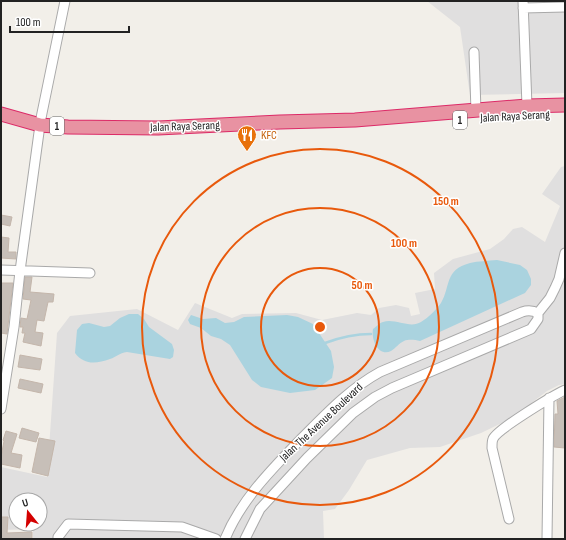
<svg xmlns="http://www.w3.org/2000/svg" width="566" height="540" font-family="'Sofia Sans Condensed',sans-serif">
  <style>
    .residential { fill: #e0dfdf; fill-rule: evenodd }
    .water { fill: #aad3df }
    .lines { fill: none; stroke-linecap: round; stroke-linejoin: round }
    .stream { stroke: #aad3df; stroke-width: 2.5 }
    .building { fill: #c7bfb8; stroke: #c4b6ab }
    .minor-casing { stroke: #a9a9a9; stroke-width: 11 }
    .highway-casing { stroke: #dc2a67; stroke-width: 15 }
    .minor { stroke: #fff; stroke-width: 9 }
    .highway { stroke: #e892a2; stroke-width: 13 }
    .ring { fill: none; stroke: #e8590c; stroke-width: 2 }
    .labels { text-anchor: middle; stroke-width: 3; stroke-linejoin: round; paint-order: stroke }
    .shield { fill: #fff; stroke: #646464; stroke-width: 1 }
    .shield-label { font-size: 11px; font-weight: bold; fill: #222 }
    .street-label { font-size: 12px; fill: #222; stroke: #fff }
    .food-label { font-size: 12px; fill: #c56008; stroke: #fff; text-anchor: start }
    .centre { fill: #e8590c; stroke: #fff; stroke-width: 2 }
    .ring-label { font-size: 12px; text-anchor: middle; font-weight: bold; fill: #e8590c; stroke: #fff; stroke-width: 3; stroke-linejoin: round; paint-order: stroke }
  </style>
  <rect width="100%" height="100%" fill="#f2efe9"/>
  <!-- residential -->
  <path class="residential" d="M427,1H565V93L470,95L460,27Z
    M565,166V384L559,385L547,391L512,418L481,433L440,447L410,448L367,460L349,490L335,509L323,511L324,539H33V529L1,530V467L47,477L57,333L70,316L137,309L178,330L195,303L232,318L242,314L296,313L322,320L357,313L371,315L379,308L396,305L409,308L411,316L420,314L415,293L435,289L434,273L453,259L490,249L504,239L513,229L522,227L545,242L560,206L542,194L561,167ZM16,500H40V524H16Z"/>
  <!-- water -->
  <path class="water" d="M497,260L520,265L527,270L531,279V285L525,293L420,341C415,340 409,339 404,341C399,343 396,348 391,351C378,357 371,339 373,329C376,327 379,323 383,322C395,318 410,329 421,322C429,317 436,310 441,303C451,286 444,270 470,263C478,261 488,261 497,260Z
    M129,314H138L144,319L149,327L172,344L174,350L173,357L170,359L127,352C119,353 116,357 110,359C96,364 84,365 75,353L77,330L82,324L89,323L104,327L110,326L120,318Z
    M191,315L203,319L216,318L225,323L234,322L244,317L287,315L298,317L313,324L331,351L334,367L332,378L315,390L290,393L261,387L252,380L230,345L221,339L211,336L201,328L190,324L188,320Z"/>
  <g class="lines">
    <!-- stream -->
    <path class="stream" d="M325,343C341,337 355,334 371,334"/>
  </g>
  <!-- building -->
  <path class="building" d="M1,215L12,217L10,226L1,224Z
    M1,237L9,238L8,252H16V259L1,258Z
    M25,277H32L30,292L54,294L53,302H48L44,321L37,320L35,332L43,333L41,346L23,342L25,333H22L23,327H20L21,318L27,319L31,300L23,299Z
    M1,283H13L7,334L1,333Z
    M20,355L42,359L40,370L18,367Z
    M20,379L43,384L41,393L18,388Z
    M565,397V448L554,447L555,414H558L557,401Z
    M22,428L39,433L36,442L19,438Z
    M6,431L17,434L11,453L22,455L20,468L1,464V457L4,441L3,440Z
    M39,438L55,441L48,476L32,472Z
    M1,517H8L7,533L32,532V539H1Z"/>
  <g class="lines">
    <defs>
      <path id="minor" d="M523,1L527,106
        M523,8L565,7
        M474,52L476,111
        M41,118L65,1
        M1,270L90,273
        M1,409L14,327L20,271L40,125
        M509,519L492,448C492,446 492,441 493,439C496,430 554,395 565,390
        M58,539V537L68,524L182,527L216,539
        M225,539C241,500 271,470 300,440C325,415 349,389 380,372L522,312C528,310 532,310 538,313
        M245,539L260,509L307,458L353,413L375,397L392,388L531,329L538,319V313L550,298L555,288L559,279L565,253
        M547,539L549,398"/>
      <path id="highway" d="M1,114L40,125L68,127L158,128L280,122L355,120L527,106L565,105"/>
    </defs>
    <!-- minor casing -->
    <use href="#minor" class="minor-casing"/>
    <!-- highway casing -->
    <use href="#highway" class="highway-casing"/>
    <!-- minor -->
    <use href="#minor" class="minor"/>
    <!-- highway -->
    <use href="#highway" class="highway"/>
  </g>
  <!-- distance rings -->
  <g class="ring">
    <circle cx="320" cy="327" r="59"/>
    <circle cx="320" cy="327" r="119"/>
    <circle cx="320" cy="327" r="178"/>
  </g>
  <!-- icons -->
  <defs>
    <symbol id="restaurant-pin" viewBox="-11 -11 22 30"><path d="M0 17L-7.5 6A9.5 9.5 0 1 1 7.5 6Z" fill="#e8710a" stroke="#fff"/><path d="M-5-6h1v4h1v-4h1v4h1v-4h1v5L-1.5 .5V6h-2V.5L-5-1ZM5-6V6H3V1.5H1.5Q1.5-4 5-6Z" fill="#fff"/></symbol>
  </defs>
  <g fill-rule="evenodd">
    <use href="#restaurant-pin" x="236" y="124" width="22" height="30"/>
  </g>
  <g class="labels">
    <!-- shield labels -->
    <g class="shield">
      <rect x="453" y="111" width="14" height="18" rx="3"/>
      <rect x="50" y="117" width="14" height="18" rx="3"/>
    </g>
    <g class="shield-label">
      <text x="460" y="124">1</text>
      <text x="57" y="130">1</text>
    </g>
    <!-- street labels -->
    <g class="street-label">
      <text transform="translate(515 116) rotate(-3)" y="4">Jalan Raya Serang</text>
      <text transform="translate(185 126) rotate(-2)" y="4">Jalan Raya Serang</text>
      <text transform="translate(321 422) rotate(-43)" y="4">Jalan The Avenue Boulevard</text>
    </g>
    <!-- food labels -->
    <g class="food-label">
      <text x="261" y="139">KFC</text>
    </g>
  </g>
  <circle cx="320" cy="327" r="6" class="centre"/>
  <g class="ring-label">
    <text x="446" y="205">150 m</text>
    <text x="404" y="247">100 m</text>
    <text x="362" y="289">50 m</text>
  </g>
  <!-- border -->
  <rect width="566" height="540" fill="none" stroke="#222222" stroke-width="4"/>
  <!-- north arrow -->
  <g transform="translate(28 512) rotate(343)"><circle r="19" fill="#ffffff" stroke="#a7a7a7"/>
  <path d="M0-3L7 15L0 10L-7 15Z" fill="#d40000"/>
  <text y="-6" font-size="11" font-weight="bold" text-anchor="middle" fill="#222222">U</text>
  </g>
  <!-- scale -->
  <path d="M10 26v6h119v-6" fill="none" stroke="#222222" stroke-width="2"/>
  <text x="16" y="26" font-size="12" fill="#222222" stroke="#ffffff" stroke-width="3" paint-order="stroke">100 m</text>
</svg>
